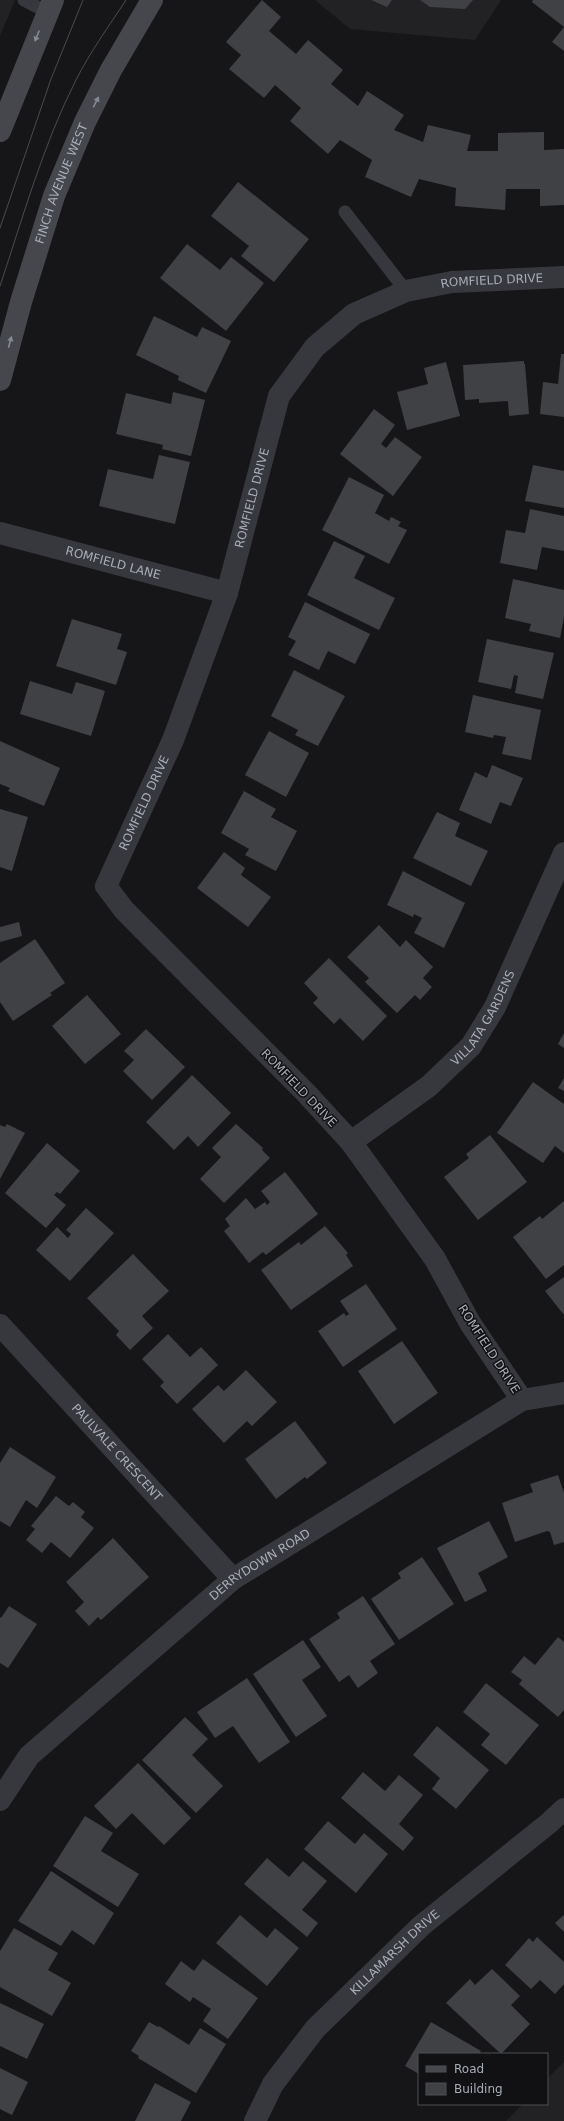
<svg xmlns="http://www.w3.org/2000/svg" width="564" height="2121" font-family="'DejaVu Sans',sans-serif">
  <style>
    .built { fill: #222225 }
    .building { fill: #404145 }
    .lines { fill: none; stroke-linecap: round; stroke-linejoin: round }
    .service { stroke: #37383d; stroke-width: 13 }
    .minor { stroke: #37383d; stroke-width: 22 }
    .secondary { stroke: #45474d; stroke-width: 22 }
    .tram { stroke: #4a4c52; stroke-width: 1 }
    .oneway { fill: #858993 }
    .labels { text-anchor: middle; stroke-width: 3; stroke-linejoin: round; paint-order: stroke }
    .street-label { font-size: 12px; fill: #a8adb8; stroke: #111113 }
  </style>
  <rect width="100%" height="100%" fill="#161618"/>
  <!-- built -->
  <path class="built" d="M0,0H15L0,36Z
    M315,0H501L475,40L350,29Z
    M564,2062V2121H506L523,2104H547V2079Z"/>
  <!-- building -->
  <path class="building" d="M262,0L281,17L269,31L296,54L308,40L343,70L331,84L358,106L367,91L404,115L394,130L423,142L428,125L471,135L467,151H498V133L544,132V150L564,149V205L540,206V189H506L505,210L455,206L456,188L419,179L411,197L365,177L372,160L340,140L328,154L290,121L301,108L275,85L264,98L229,69L241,55L226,42Z
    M371,0H392L387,7Z
    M420,0H473L465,9L430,7Z
    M533,0H564V51L552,42L564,27L532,2Z
    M238,182L309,239L274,282L241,256L249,246L211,216Z
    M187,244L220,270L231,257L264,283L226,331L160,278Z
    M154,316L197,337L202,327L231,341L206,393L178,380L179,376L136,355Z
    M561,354H564V417L540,414L543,382L558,384Z
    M524,361V364H525L529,414L509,416L508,401L479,403V399L465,400L463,365Z
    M446,362L460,416L407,430L397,392L428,384L424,368Z
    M173,392L205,400L191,456L162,449L163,445L116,434L126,393L171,404Z
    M374,409L395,425L381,444L386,448L395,437L422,457L393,496L340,454Z
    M159,455L190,462L175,524L99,506L108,469L153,479Z
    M533,465L564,471V508L525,501Z
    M349,477L384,495L375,513L389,521L391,517L401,522L398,526L407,530L389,564L322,530Z
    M530,509L564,516V551L542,547L537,570L500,563L506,530L525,533Z
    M334,541L365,556L354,578L395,598L379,630L307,595Z
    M513,579L564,590V617L560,638L529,631L531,624L505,618Z
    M305,602L370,634L355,664L328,651L319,670L288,655L296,641L288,637Z
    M72,619L122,634L117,649L127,652L116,685L56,666Z
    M487,639L554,653L543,699L515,693L518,676L514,675L511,689L478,682Z
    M294,670L345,696L318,746L295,735L298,730L271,716Z
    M30,681L72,694L76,682L105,691L91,736L20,714Z
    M473,695L541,710L531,760L502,754L506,737L494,735L493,738L465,732Z
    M269,731L309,753L286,797L245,775Z
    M0,741L60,768L44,806L8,791L10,788L0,784Z
    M492,765L523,778L511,806L500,802L491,824L459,810L475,772L487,778Z
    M244,791L276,809L271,817L297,831L276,871L245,855L249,849L221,833Z
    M0,809L28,817L12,871L0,867Z
    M437,812L460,823L455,836L488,851L471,886L413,858Z
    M224,852L245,868L241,875L271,897L248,927L197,888Z
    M403,871L465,903L444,948L414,933L422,918L414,914L413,917L387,905Z
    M19,922L22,936L0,942V927Z
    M379,925L400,947L406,940L433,967L423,978L432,987L420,1000L415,995L397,1013L365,982L369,978L347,957Z
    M35,939L65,983L50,993L52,995L13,1021L0,1002V963Z
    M329,958L387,1016L363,1041L340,1018L334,1024L313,1003L318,998L304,983Z
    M87,995L121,1034L85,1064L52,1026Z
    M146,1029L185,1067L152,1100L123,1071L134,1060L124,1051Z
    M564,1033V1048L558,1044Z
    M192,1075L231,1113L198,1147L188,1136L174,1150L146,1122Z
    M564,1078V1091L558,1088Z
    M533,1082L564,1104V1153L555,1146L543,1163L497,1133Z
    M7,1124L25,1133L0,1179V1125L5,1127Z
    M236,1124L263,1148L262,1150L270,1158L224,1203L200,1179L221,1157L212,1148Z
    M490,1135L527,1182L478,1220L444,1177L469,1158L466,1154Z
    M47,1143L80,1171L60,1194L57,1192L54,1195L66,1205L46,1228L5,1193Z
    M285,1172L318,1214L266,1255L263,1252L249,1263L224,1231L230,1226L225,1219L246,1198L255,1209L265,1202L267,1205L270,1202L261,1191Z
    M564,1201V1265L546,1279L513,1237L540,1216L542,1219Z
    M86,1208L114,1233L70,1281L36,1250L57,1227L68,1238L71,1234L66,1230Z
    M325,1226L348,1253L346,1255L353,1266L291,1310L261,1270L299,1242L301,1245Z
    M133,1254L169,1291L142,1316L153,1328L130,1350L116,1335L119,1331L87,1298Z
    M564,1277V1315L545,1291Z
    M366,1284L397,1329L343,1367L318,1331L344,1313L346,1316L349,1314L340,1301Z
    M168,1334L190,1357L201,1347L218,1365L177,1404L160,1386L164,1382L142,1359Z
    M402,1341L438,1393L394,1424L358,1371Z
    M246,1370L277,1402L252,1426L247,1421L224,1443L192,1409L218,1385L224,1391Z
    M295,1421L327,1463L307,1479L305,1477L276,1499L245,1459Z
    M10,1447L56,1477L37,1508L26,1500L10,1527L0,1521V1463Z
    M558,1475L564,1493V1542L554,1545L550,1532L547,1531L515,1542L502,1503L533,1492L530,1484Z
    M56,1496L69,1506L73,1502L85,1512L81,1517L94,1528L70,1558L51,1542L42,1553L26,1540L35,1529L31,1526Z
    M489,1521L508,1557L478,1573L487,1591L465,1602L437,1548Z
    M113,1538L149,1577L101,1620L98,1617L89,1626L75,1611L84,1602L66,1582Z
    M422,1557L454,1604L399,1640L371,1599L401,1578L398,1573Z
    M363,1596L395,1644L370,1661L378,1673L358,1688L349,1675L339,1682L309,1639L340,1618L337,1613Z
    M9,1606L37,1624L8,1668L0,1663V1617L1,1618Z
    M558,1637L564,1642V1710L558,1717L519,1684L522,1680L511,1672L524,1656L535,1665Z
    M303,1640L321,1667L302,1680L327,1716L296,1737L253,1674Z
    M247,1678L290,1742L259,1763L233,1726L215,1738L197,1712Z
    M486,1683L539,1725L506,1765L481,1745L490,1734L463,1712Z
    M185,1717L208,1739L192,1755L223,1786L196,1813L142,1760Z
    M437,1726L489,1770L456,1809L432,1789L440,1778L413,1755Z
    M138,1763L191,1818L164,1845L132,1813L116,1829L94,1806Z
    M363,1772L385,1791L399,1775L423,1795L399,1824L414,1838L403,1851L341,1798Z
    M85,1816L113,1833L101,1851L139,1874L118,1907L53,1866Z
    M328,1821L355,1844L364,1833L388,1854L356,1893L304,1849Z
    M267,1858L289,1877L303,1861L327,1881L302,1910L318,1923L307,1937L244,1884Z
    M51,1871L114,1913L94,1945L72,1930L61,1946L18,1921Z
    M240,1915L267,1938L275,1928L299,1948L267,1986L216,1943Z
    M564,1915V1932L555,1923Z
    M14,1928L58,1953L48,1970L71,1983L52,2016L0,1987V1951Z
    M537,1937L564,1962V1984L555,1994L540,1980L531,1989L505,1965L529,1938L533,1942Z
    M203,1959L258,1998L228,2039L203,2021L211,2009L193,1997L190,2002L165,1984L181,1961L194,1971Z
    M492,1969L520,1996L511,2005L530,2024L501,2054L446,2003L470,1979L475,1985Z
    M0,2003L44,2024L27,2059L0,2046Z
    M149,2022L158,2027L159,2026L189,2045L200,2028L226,2044L196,2093L138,2058L139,2056L131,2051Z
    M431,2022L481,2051L479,2054H419V2074L405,2066Z
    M0,2068L28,2082L12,2115L0,2109Z
    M155,2083L191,2102L181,2121H135Z"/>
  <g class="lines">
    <!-- service -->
    <path class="service" d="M24,0L47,12
      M345,212L406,291"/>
    <!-- minor -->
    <g class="minor">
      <path id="s1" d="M0,533L227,593"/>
      <path id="s2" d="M351,1142L429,1086L471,1046L495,1007L564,853"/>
      <path id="s3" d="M0,1325L233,1579"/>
      <path id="s4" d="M522,1400L470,1323L435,1259L351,1142L306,1093L124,910L106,886L173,740L227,593L279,396L315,347L354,314L406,291L452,282L564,277"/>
      <path id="s5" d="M0,1800L29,1756L233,1579L522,1400L564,1393"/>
      <path id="s6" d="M255,2121L273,2084L315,2029L421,1926L549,1823L564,1809"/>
    </g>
    <!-- secondary -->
    <g class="secondary">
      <path d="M0,131L53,0"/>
      <path id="s7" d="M0,380L21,302L54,196L85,122L111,70L152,0"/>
    </g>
    <!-- tram -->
    <path class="tram" d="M0,228L51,79L83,0
      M0,286C23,217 43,145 76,80C90,52 109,26 126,0"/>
  </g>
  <!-- one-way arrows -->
  <defs><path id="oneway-solid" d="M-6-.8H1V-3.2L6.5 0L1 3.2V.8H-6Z"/></defs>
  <g class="oneway">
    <use href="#oneway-solid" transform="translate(37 36) rotate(112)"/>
    <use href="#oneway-solid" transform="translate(96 102) rotate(-63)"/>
    <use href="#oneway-solid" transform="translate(10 342) rotate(-75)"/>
  </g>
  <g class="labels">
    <!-- street labels -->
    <g class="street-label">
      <text dy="4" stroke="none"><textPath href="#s7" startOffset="206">FINCH AVENUE WEST</textPath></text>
      <text dy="4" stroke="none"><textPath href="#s4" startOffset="1441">ROMFIELD DRIVE</textPath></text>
      <text dy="4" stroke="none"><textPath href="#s4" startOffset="1080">ROMFIELD DRIVE</textPath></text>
      <text dy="4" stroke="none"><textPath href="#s1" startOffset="117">ROMFIELD LANE</textPath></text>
      <text dy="4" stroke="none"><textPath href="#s4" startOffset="756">ROMFIELD DRIVE</textPath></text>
      <text dy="4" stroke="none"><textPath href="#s2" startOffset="184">VILLATA GARDENS</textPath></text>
      <text transform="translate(299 1088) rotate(46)" y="4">ROMFIELD DRIVE</text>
      <text transform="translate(489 1349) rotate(57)" y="4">ROMFIELD DRIVE</text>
      <text dy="4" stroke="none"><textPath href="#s3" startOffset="173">PAULVALE CRESCENT</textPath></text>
      <text dy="4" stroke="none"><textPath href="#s5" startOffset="353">DERRYDOWN ROAD</textPath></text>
      <text dy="4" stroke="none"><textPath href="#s6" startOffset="221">KILLAMARSH DRIVE</textPath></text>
    </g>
  </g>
  <!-- legend -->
  <rect x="418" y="2053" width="130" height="52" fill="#111113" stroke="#4d4f55"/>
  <rect x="426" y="2066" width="20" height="6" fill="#45474d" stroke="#4d4f55"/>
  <text x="454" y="2073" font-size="12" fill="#a8adb8">Road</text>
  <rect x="426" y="2083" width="20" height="12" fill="#404145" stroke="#4d4f55"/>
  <text x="454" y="2093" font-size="12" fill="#a8adb8">Building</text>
</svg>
